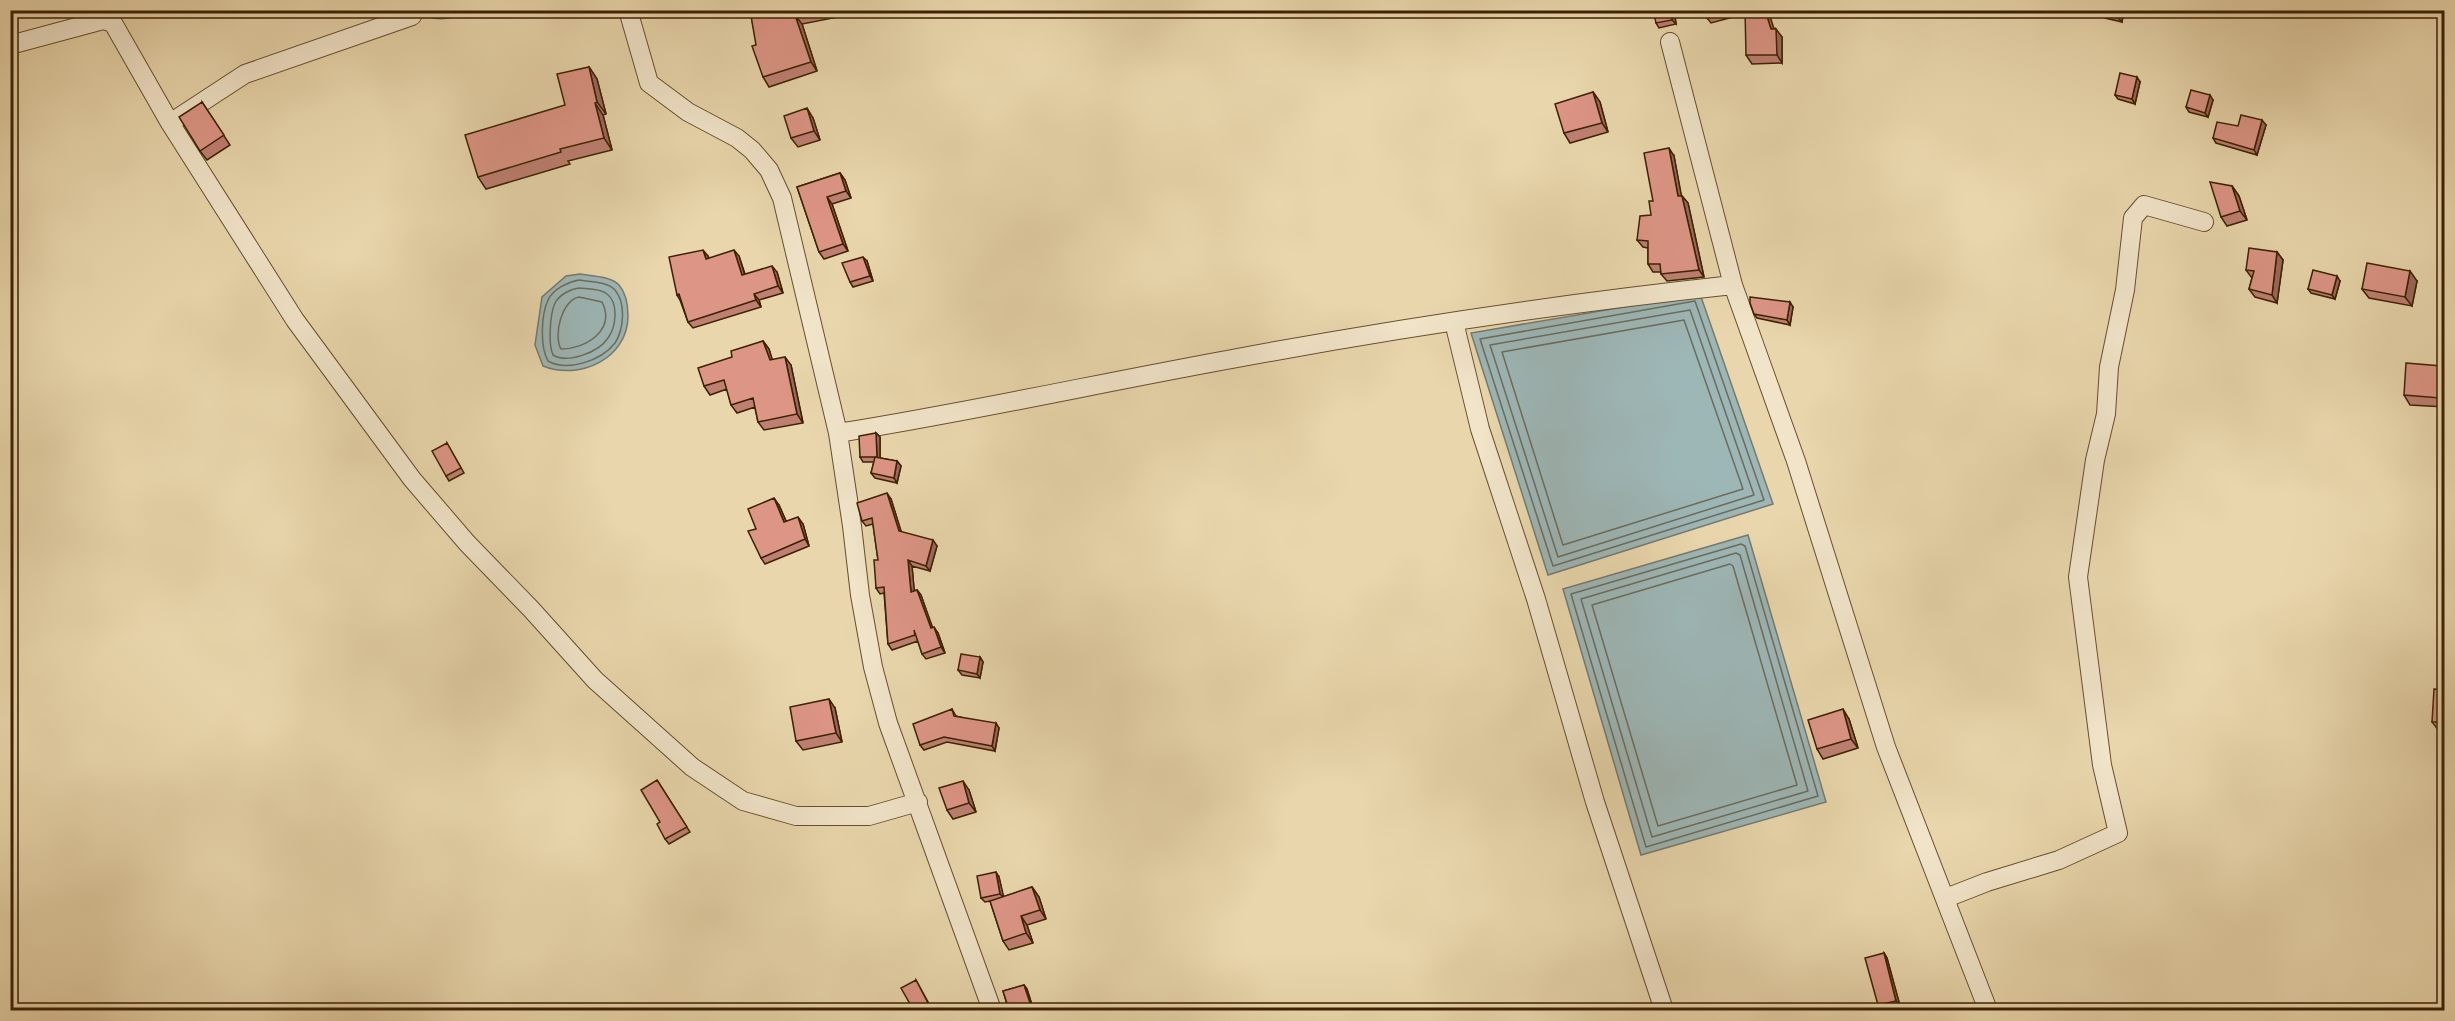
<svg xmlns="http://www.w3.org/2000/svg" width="2455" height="1021" font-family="'IM FELL Great Primer',serif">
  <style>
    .water { fill: #9db6b6; stroke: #767a6e; stroke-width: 1.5 }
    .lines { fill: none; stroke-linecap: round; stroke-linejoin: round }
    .shore { stroke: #6c6c5c; stroke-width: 1.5 }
    .minor-casing { stroke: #674e2c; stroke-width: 20 }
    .minor { stroke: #f1e4c9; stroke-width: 18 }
    .wall { fill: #be8073; stroke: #3c2102; stroke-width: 1.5 }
    .shaded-wall { fill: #9b685e; stroke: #3c2102; stroke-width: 1.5 }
    .building { fill: #dd9586; stroke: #3c2102; stroke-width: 1.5 }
  </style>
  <rect width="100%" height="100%" fill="#e9d6ac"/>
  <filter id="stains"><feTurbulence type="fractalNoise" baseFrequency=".00333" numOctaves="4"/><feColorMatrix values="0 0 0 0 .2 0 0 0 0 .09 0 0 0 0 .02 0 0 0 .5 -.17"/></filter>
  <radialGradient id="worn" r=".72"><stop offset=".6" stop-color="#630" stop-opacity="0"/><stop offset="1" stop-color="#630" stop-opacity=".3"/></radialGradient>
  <!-- water -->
  <path class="water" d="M417,11H476C457,17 435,25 417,11Z
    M580,274C591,276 611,276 619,285C626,293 628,306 628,316C628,358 580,381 543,366L535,345L542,297L566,276Z
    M1700,294L1773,504L1548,575L1471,333Z
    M1748,535L1826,802L1641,855L1563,589Z"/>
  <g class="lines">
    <!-- shore -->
    <path class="shore" d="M579,280C590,282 607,281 615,290C626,303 624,329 615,343C601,361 567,372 548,361C540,347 541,315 548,300C553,289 568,282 579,280Z
      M579,288C587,289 600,288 607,294C619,303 616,327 608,338C599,352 568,364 553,355C548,344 550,314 555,303C560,294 571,289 579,288Z
      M579,297L602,302C616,330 586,349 561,349C553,335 562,300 579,297Z
      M1695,301L1764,500L1553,566L1480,339Z
      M1690,310L1754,495L1558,557L1490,345Z
      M1684,320L1743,489L1563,545L1502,352Z
      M1741,544L1745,546L1818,796L1646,847L1571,594Z
      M1736,553L1740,555L1808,791L1652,837L1581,599Z
      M1730,564L1733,566L1797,785L1658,826L1592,605Z"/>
    <defs>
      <path id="minor" d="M628,10L649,83L688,112L737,138L752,150L769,170L782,198L838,433L852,526L860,595L873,667L888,723L992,1010
        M1670,42L1733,285L1796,461L1886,747L1988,1010
        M10,45L103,20L113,23L170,123L245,74L412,16
        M170,123L295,320L412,479L467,543L531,609L595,680L692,767L743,801L796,816H869L918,802
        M1454,322L1480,429L1536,599L1595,802L1664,1010
        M838,433C970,412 1100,383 1232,359C1398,328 1565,303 1733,285
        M1946,898L1987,882L2059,860L2118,833L2102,765L2078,577L2095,460L2106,414L2109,367L2125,290L2133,218L2144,205L2204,222"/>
    </defs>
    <!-- minor casing -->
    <use href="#minor" class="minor-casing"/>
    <!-- minor -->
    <use href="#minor" class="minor"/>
  </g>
  <!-- wall -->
  <path class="wall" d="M750,10H837L838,17L802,24L817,71L769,87L763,77Z
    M1674,10L1676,24L1659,28L1656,23Z
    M1705,10H1735L1737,16L1711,23L1707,18Z
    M2102,10H2124L2122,22L2105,18L2101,14Z
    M1774,29L1782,37V63L1752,64L1746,55Z
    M589,67L597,79L606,114L603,115L612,150L568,161L570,164L486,189L478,177L565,105Z
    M2140,82L2135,104L2118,99L2115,95Z
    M1593,92L1600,102L1608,132L1570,143L1564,133Z
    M2213,100L2208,117L2189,112L2186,107Z
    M202,102L230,145L207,160L200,151Z
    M813,118L820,140L798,147L791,138Z
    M2266,125L2257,155L2216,143L2213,138L2238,126Z
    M1674,156L1681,196H1682L1688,203L1704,277L1667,281L1661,274V272H1653L1648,264V248L1643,247L1637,240L1651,215L1653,201Z
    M840,173L845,180L851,198L832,204L848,251L824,259L819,252L797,187Z
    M2232,186L2239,196L2247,220L2227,226L2221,217Z
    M2277,252L2283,260L2277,303L2255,297L2249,289L2252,278L2246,270Z
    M708,256L709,258L739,256L745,274L777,272L783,293L759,300L761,307L693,328L688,322L680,300L677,295Z
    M867,261L873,281L853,287L850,282Z
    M2340,281L2335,299L2311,293L2308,289Z
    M2417,281L2412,306L2369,298L2362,289Z
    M1793,307L1790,325L1757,318L1754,314Z
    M763,341L769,349L772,360L791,365L803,423L764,430L758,422L755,407L737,413L731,405L727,389L710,395L704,386L732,357Z
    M2442,366L2445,369V407L2410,405L2404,395Z
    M876,433L880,437V458L897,461L901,466L897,483L875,478L871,473L874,462H863L860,457Z
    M447,443L464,473L449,481L446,476Z
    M891,499L901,532L937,546L930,571L912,566L914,591L917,590L921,595L932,628L938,633L945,653L926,659L922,654L918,641L892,650L888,644L884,593L880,594L876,588L878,560L873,524L866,526L862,521Z
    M779,505L786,521L803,524L809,546L765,564L761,558L756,529Z
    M980,657L983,662L980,678L962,675L958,670Z
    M2445,690V731H2439L2432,722Z
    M835,708L842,742L803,750L796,741Z
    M952,709L956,716L999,728L995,751L947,742L924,750L920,745Z
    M1849,719L1858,748L1823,759L1817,749Z
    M657,780L690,832L669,844L665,839L660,822Z
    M969,790L976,812L953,819L947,810Z
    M999,877L1003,897L1032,887L1039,897L1046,919L1027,925L1033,943L1009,950L1003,941L990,901L985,902L981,898Z
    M1884,953L1887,958L1900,1006L1882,1010L1878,1005Z
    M916,980L932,1009L930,1011H914Z
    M1024,985L1027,989L1033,1008L1025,1011H1009L1003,991Z"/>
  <!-- shaded-wall -->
  <path class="shaded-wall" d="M1671,10H1674L1676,24L1672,20Z
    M1765,10H1768L1776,35V29L1782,37V63L1777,55L1771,29Z
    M2120,10H2124L2122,22L2118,18Z
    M795,15L802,24L817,71L811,62Z
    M589,67L597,79L606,114L597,102Z
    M2137,77L2140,82L2135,104L2132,99Z
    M1593,92L1600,102L1608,132L1602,123Z
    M2210,95L2213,100L2208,117L2205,113Z
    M595,103L603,115L612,150L604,138Z
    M807,108L813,118L820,140L814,131Z
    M2262,120L2266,125L2257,155L2254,150Z
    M1669,148L1674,156L1683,204L1678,196Z
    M840,173L845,180L851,198L846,191Z
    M2232,186L2239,196L2247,220L2240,211Z
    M1682,196L1688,203L1704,277L1699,270Z
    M827,197L832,204L848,251L843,244Z
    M703,250L708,256L710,266L706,259Z
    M734,250L739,256L747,282L742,275Z
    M2277,252L2283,260L2277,303L2272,295Z
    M863,257L867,261L873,281L870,276Z
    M772,266L777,272L783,293L778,286Z
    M2410,271L2417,281L2412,306L2405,297Z
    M2337,276L2340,281L2335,299L2332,295Z
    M754,294L759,300L761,307L756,300Z
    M1790,302L1793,307L1790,325L1787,320Z
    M763,341L769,349L775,368L770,360Z
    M785,357L791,365L803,423L797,414Z
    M2442,366L2445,369V405L2440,398Z
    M876,433L880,437V462L877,457Z
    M897,461L901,466L897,483L894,478Z
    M887,493L891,499L903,537L899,531Z
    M774,498L779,505L789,528L784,522Z
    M798,517L803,524L809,546L805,539Z
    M933,540L937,546L930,571L926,566Z
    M908,560L912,566L915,598L911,592Z
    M917,590L921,595L935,634L931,628Z
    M934,627L938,633L945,653L941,647Z
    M980,657L983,662L980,678L977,674Z
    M829,699L835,708L842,742L836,733Z
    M1843,709L1849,719L1858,748L1851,739Z
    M996,723L999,728L995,751L992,746Z
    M963,781L969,790L976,812L969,803Z
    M996,872L999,877L1004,898L1000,894Z
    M1032,887L1039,897L1046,919L1040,910Z
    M1021,916L1027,925L1033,943L1026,933Z
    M1884,953L1887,958L1900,1006L1896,1001Z
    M1024,985L1027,989L1033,1008L1030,1003Z"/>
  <!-- building -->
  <path class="building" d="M750,10H817L795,15L811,62L763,77L752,46L756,45Z
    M1653,10H1671L1672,20L1656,23Z
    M1705,10H1733V11L1707,18Z
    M1745,10H1765L1771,29H1776L1777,55H1746Z
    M2102,10H2120L2118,18L2101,14Z
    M589,67L597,102L595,103L604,138L560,149L561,152L478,177L465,135L565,105L557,74Z
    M2120,73L2137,77L2132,99L2115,95Z
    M2191,90L2210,95L2205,113L2186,107Z
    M1593,92L1602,123L1564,133L1555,104Z
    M202,102L224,135L200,151L179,117Z
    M807,108L814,131L791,138L784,116Z
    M2241,115L2262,120L2254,150L2213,138L2217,122L2238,126Z
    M1669,148L1678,196H1682L1699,270L1661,274L1660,264H1648V241L1637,240L1640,216L1651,215L1649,201H1653L1644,153Z
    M840,173L846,191L827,197L843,244L819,252L797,187Z
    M2210,182L2232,186L2240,211L2221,217Z
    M2249,248L2277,252L2272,295L2249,289L2254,271L2246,270Z
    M703,250L706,259L734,250L742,275L772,266L778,286L754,294L756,300L688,322L679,294L677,295L669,257Z
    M863,257L870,276L850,282L842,263Z
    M2367,263L2410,271L2405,297L2362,289Z
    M2313,270L2337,276L2332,295L2308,289Z
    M1750,297L1790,302L1787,320L1754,314L1750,303Z
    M763,341L770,360L785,357L797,414L758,422L753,398L731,405L724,380L704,386L698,368L732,357L731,351Z
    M2406,363L2442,366L2440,398L2404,395Z
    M876,433L877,457H860L859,436Z
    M447,443L461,468L446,476L432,451Z
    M875,457L897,461L894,478L871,473Z
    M887,493L899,531L933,540L926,566L908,560L911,592L917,590L931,628L934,627L941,647L922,654L914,630L915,635L888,644L884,587L876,588L874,560H878L872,518L862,521L857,503Z
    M774,498L784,522L798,517L805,539L761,558L748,531L756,529L748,509Z
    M961,654L980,657L977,674L958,670Z
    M2434,689L2445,690V722H2432Z
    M829,699L836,733L796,741L790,707Z
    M952,709L954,716L996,723L992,746L944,737L920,745L913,724Z
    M1843,709L1851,739L1817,749L1808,720Z
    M657,780L687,827L665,839L657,824L660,822L641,790Z
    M963,781L969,803L947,810L939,788Z
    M996,872L1000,894L981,898L977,876Z
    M1032,887L1040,910L1021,916L1026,933L1003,941L990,901Z
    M1884,953L1896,1001L1878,1005L1865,958Z
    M916,980L929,1005L918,1011H914L901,988Z
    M1024,985L1030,1003L1009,1010L1003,991Z"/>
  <!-- margin -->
  <rect width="2455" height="1021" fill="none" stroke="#e9d6ac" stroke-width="36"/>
  <rect x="12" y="12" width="2431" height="997" fill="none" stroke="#3c2102" stroke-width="3"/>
  <rect x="18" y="18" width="2419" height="985" fill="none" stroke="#3c2102" stroke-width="1.5"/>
  <rect width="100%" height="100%" filter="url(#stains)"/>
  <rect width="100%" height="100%" fill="url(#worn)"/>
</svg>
